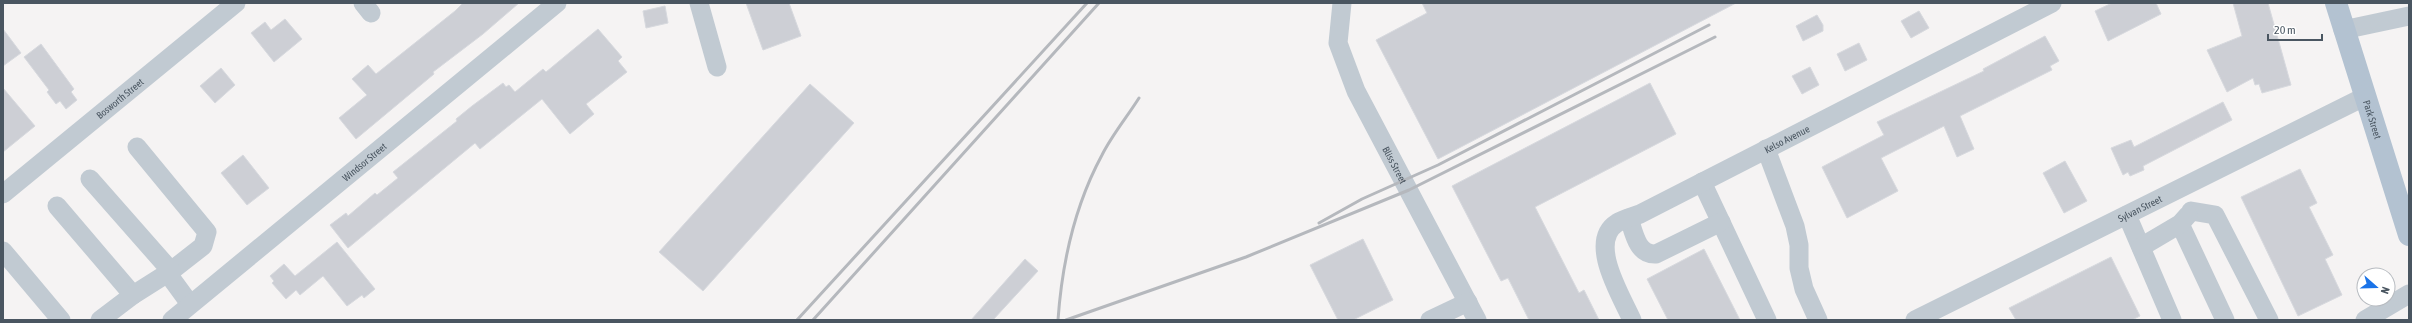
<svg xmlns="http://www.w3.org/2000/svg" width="2412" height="323" font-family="'Asap Condensed',sans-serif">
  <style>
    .building { fill: #cdcfd5; stroke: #d7d9de }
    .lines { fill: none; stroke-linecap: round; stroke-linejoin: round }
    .minor { stroke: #c1cad2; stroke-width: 19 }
    .major { stroke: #b3c2d1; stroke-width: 22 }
    .rail { stroke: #b5b8bd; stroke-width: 3 }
    .labels { text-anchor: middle; stroke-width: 3.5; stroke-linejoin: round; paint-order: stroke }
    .street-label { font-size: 10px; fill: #4a5661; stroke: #fff }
  </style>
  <rect width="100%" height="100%" fill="#f5f3f3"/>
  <!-- building -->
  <path class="building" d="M463,3H519L483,34L433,72L434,74L356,139L339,118L367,95L352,79L368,65L376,74L455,11Z
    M746,3H789L801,36L763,50Z
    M1422,3H1736L1438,159L1376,40L1427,13Z
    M2112,3H2156L2161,14L2108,41L2095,11Z
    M2233,3H2268L2291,85L2262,93L2259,84L2255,85L2253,78L2227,92L2207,50L2242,36Z
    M665,6L668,23L646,28L643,11Z
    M1919,11L1929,28L1911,38L1901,21Z
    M1817,15L1823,25V31L1803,41L1796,26Z
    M285,19L302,39L274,62L251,33L265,22L271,30Z
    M3,29L21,53L3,66Z
    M598,29L622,57L618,61L627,72L586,104L594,114L570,134L542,99L480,149L475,143L348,248L330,225L346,213L348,216L375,193L377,195L398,178L393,172L457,121L456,119L472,106L503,83L506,87L509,85L515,92L543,69L546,72Z
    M2045,36L2059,61L2050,66L2052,70L1960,116L1974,149L1957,157L1944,126L1881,158L1898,191L1847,218L1822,167L1884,135L1877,122L1984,71L1983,69Z
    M1859,43L1867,60L1845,71L1837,54Z
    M41,44L74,89L71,92L77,100L66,109L60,101L56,104L47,92L49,90L24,57Z
    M1810,67L1819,85L1802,94L1792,76Z
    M221,68L235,85L215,103L200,86Z
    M1650,83L1676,134L1535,207L1579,293L1584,290L1599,320H1529L1508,278L1501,281L1452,186Z
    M810,84L854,123L703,291L659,252Z
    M3,88L35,126L3,152Z
    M2223,102L2232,120L2143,166L2144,170L2130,176L2128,172L2123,175L2111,148L2131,140L2134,147Z
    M243,155L269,188L247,205L221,173Z
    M2065,161L2087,201L2064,213L2043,173Z
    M2300,169L2317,203L2309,207L2333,255L2325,259L2342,295L2298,316L2241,197Z
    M1363,239L1393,300L1353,320H1338L1310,265Z
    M337,242L375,289L364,298L362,295L347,306L323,276L300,295L296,290L286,299L272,283L274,281L270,276L284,264L295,276Z
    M1704,249L1740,320H1668L1647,279Z
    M2111,257L2140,316L2132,320H2016L2009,308Z
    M1025,259L1038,271L993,320H971Z"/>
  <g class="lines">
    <!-- minor -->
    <g class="minor">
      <path d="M363,3L371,13"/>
      <path d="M699,3L717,67"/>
      <path id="s1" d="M1342,3L1338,43L1356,91L1477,320"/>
      <path d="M2343,30L2409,16"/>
      <path d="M137,147L207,232L203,246L171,271V278L190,304"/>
      <path d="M1766,149L1795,226L1799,245V268L1804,289L1818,320"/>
      <path d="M1702,182L1767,320"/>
      <path id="s2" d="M3,194L236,3"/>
      <path d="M57,206L133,295L171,271L90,179"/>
      <path d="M2191,211L2215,215L2269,320"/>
      <path d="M2127,215L2172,320"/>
      <path d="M1629,218C1634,233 1637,255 1656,254L1721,222"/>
      <path d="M2180,224L2225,320"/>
      <path d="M2141,247L2180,224L2188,215"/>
      <path d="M3,251L61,320"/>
      <path d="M100,320L133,295"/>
      <path id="s3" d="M172,320L557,3"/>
      <path d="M1430,320L1468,302"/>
      <path id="s4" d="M1632,320C1622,297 1587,242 1617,223C1623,219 1632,217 1640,214L2052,3"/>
      <path id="s5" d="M1915,320L2364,97"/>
      <path d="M2365,320L2409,294"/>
    </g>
    <!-- major -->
    <path class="major" id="s6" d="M2336,3L2409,235"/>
    <!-- rail -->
    <path class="rail" d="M1319,223L1362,199L1438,165L1709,25
      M797,320L1087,3
      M813,320L1099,3
      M1058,320C1062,263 1075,205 1102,155C1112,135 1127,117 1139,98
      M1066,320L1246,257L1409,190L1715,37"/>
  </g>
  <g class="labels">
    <!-- street labels -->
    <g class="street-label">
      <text dy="4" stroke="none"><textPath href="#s2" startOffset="151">Bosworth Street</textPath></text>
      <text dy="4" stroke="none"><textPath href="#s6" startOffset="122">Park Street</textPath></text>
      <text dy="4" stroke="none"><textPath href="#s4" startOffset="296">Kelso Avenue</textPath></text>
      <text dy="4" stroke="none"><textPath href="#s3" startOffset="249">Windsor Street</textPath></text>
      <text dy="4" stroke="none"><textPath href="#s1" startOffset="175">Bliss Street</textPath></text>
      <text dy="4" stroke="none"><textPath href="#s5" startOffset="251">Sylvan Street</textPath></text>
    </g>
  </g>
  <!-- border -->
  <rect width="2412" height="323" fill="none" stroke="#4a5661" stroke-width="8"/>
  <!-- north arrow -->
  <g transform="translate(2376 287) rotate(110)"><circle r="19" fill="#ffffff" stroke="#b7bbc0"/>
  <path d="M0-3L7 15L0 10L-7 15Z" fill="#1a73e8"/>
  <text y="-6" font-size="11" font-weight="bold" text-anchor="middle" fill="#4a5661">N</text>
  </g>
  <!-- scale -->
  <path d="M2268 34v6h54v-6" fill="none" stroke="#4a5661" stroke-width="2"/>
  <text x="2274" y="34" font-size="12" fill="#4a5661" stroke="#ffffff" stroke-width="3" paint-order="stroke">20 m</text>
</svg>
